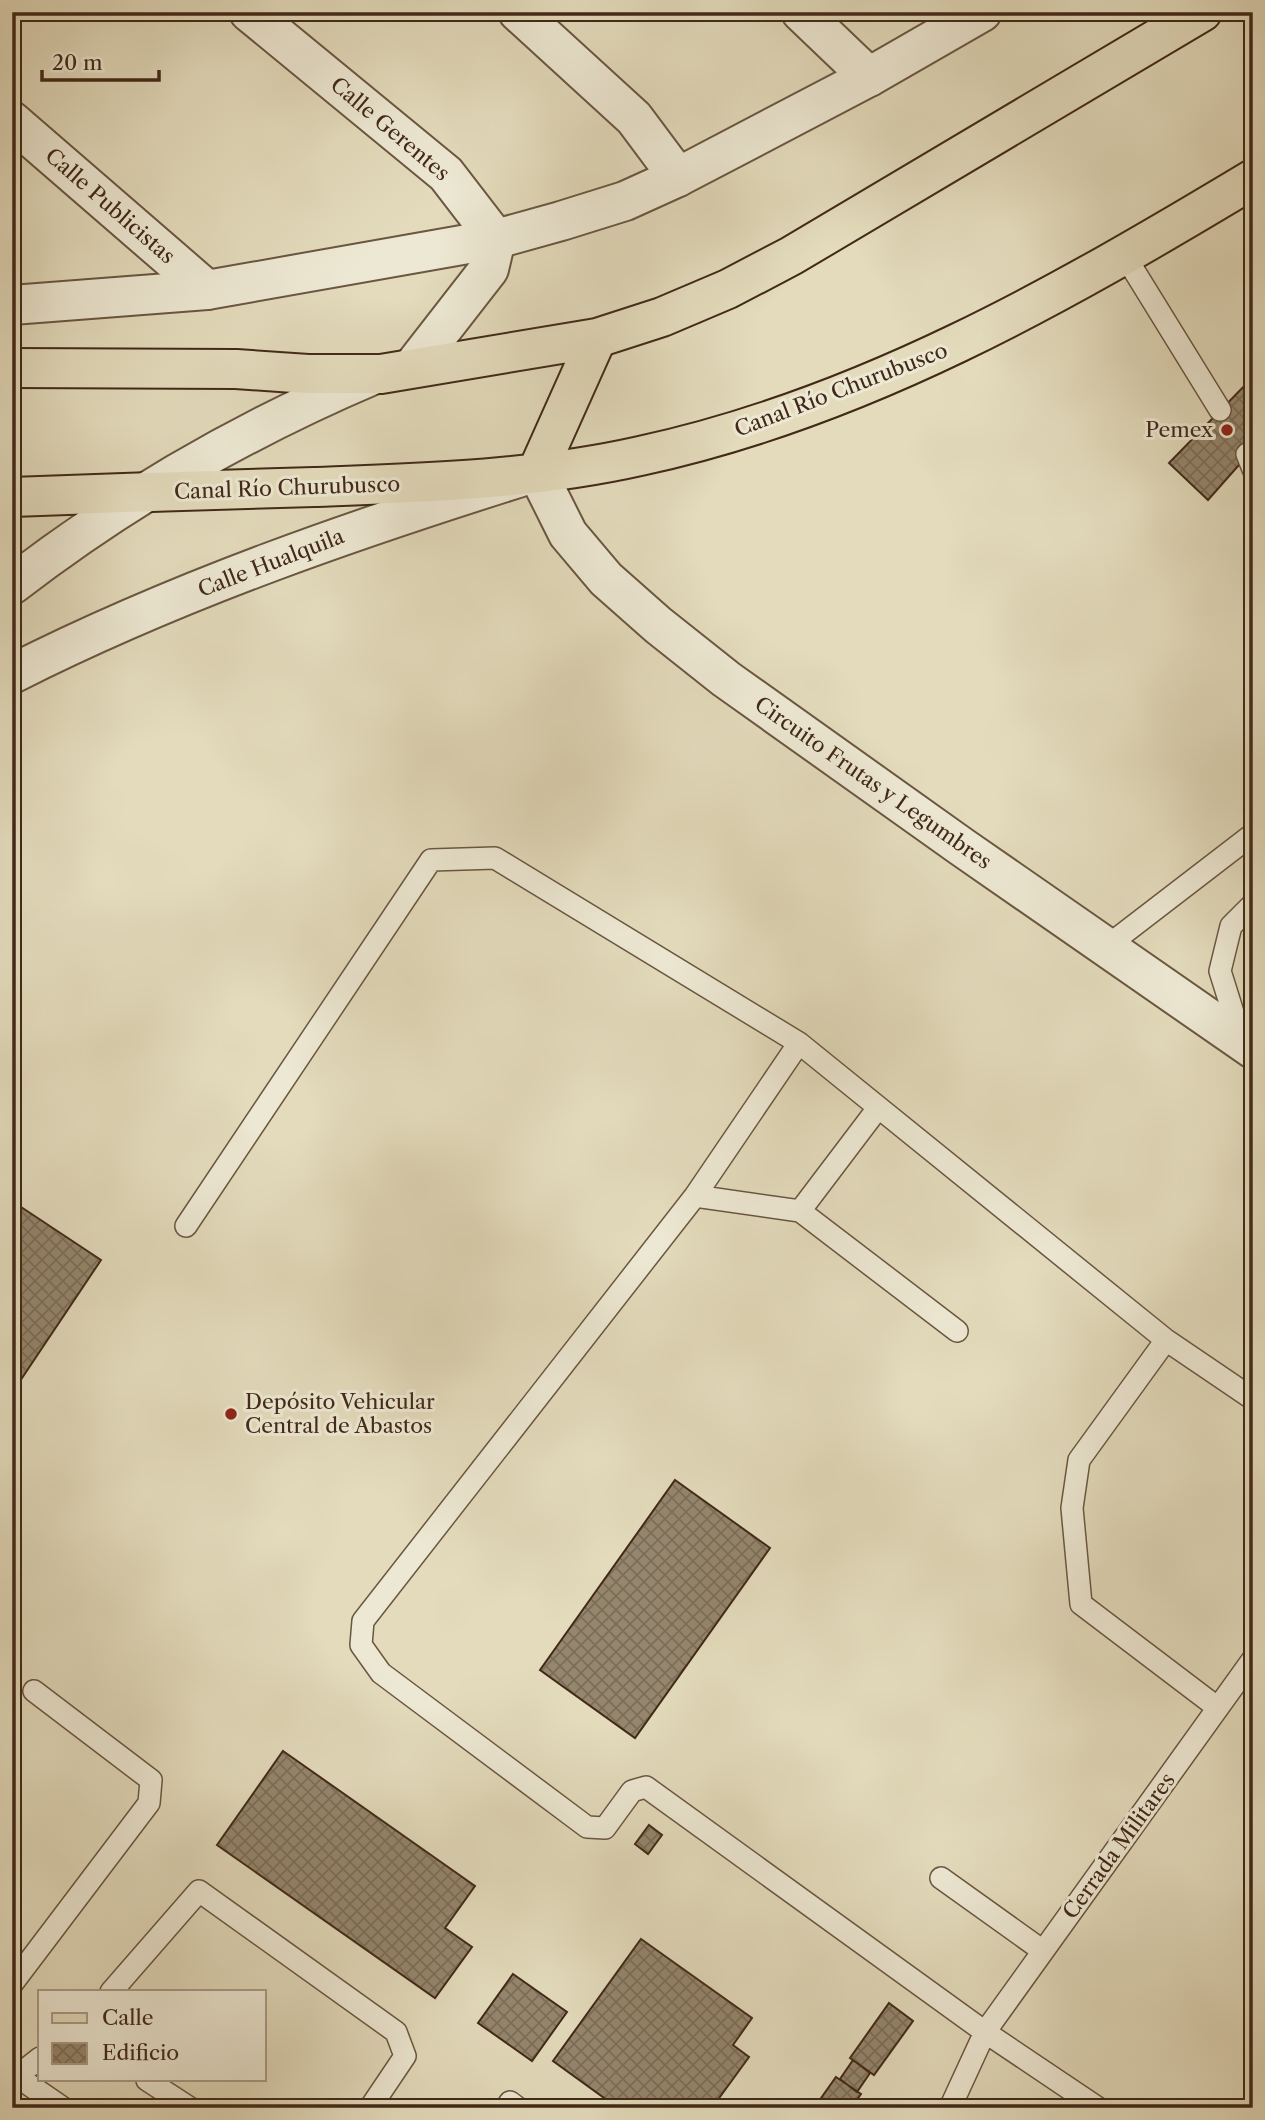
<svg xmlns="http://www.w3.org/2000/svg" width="1265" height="2120" font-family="'Libre Caslon Text',serif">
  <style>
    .building { fill: url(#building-cross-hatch); stroke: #412918; stroke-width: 2 }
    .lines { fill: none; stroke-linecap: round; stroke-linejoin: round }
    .service-casing { stroke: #6a5641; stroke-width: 24 }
    .minor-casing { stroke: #6a5641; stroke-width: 42 }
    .tertiary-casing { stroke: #6a5641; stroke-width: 42 }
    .primary-casing { stroke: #412918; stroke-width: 42 }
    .service { stroke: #ede8d3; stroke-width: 21 }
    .minor { stroke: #ede8d3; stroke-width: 38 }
    .tertiary { stroke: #ede8d3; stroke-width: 38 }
    .primary { stroke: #e3dbbc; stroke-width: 38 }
    .poi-dot { fill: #8f2418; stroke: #ede8d3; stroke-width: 2.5 }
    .labels { text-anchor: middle; stroke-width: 6; stroke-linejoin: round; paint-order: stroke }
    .street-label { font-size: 21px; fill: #412918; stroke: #ede8d3 }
    .poi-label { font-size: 21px; fill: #412918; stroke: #ede8d3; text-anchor: end }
  </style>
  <defs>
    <pattern id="building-cross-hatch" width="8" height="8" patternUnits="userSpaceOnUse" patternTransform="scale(1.75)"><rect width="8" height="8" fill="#95866d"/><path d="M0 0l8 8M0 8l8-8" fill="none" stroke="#7b6e59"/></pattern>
  </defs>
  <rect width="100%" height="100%" fill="#e3dbbc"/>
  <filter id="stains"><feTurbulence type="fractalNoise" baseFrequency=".00286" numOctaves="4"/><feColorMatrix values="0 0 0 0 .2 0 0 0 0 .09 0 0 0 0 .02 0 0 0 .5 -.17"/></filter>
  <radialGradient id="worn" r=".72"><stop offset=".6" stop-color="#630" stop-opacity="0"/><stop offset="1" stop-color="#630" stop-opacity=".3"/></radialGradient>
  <!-- building -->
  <path class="building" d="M1253,377V449L1208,500L1169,463Z
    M12,1201L101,1260L12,1393Z
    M675,1480L770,1548L635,1738L540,1670Z
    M283,1751L475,1886L445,1928L472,1947L435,1998L217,1845Z
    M649,1825L662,1835L648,1854L635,1844Z
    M641,1939L752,2018L733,2045L749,2057L717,2101L726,2108H618L553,2061Z
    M513,1974L567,2012L532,2061L478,2023Z
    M889,2003L913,2021L874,2075L850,2058Z
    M853,2060L870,2073L857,2092L840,2079Z
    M836,2077L861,2094L851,2108H814Z"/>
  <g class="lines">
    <defs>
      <path id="service" d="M1125,256L1220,410
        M1247,454L1253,469
        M1106,947L1253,834
        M1241,1038L1220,971L1231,926L1253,904
        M799,1043L695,1196L363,1621L361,1645L381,1673L587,1827L605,1828L632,1791L646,1787L985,2032L1098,2108
        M878,1108L800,1211L957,1331
        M695,1196L800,1211
        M186,1226L431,860L495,858L799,1043L1166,1340L1253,1399
        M1166,1340L1079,1460L1072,1508L1081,1604L1218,1708
        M941,1878L1043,1951
        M12,1984L149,1803L151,1780L34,1691
        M111,1992L199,1891L396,2032L405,2056L370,2108
        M12,2073L63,2108
        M12,2080L40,2058
        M147,2080L190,2108
        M506,2108L510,2102L518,2108
        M950,2108L985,2032L1253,1659"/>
      <path id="minor" d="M249,12L446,174L496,239L489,269L412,368
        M518,12L634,118L678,177
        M801,12L869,77
        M12,121L207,290
        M12,585C122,500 246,429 373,375
        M12,674C180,589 358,528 537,472L568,534L606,579L658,625L726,679L962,847L1253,1049"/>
      <path id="tertiary" d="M12,305L207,290L496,239L561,221L625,201L678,177L869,77L982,12"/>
      <path id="primary" d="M12,368L236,369L308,374H381L597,338L662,317L728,289L791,256L1202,12
        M537,472L597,338
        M12,497C113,493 213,490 314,487C423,483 533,480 640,456C863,408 1060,295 1253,179"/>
    </defs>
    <!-- service casing -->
    <use href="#service" class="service-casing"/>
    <!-- minor casing -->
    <use href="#minor" class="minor-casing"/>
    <!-- tertiary casing -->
    <use href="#tertiary" class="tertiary-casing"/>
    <!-- primary casing -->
    <use href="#primary" class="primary-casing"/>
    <!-- service -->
    <use href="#service" class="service"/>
    <!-- minor -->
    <use href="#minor" class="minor"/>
    <!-- tertiary -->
    <use href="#tertiary" class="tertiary"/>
    <!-- primary -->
    <use href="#primary" class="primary"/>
  </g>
  <!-- markers -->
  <g class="poi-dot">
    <circle cx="1227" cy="430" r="7"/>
    <circle cx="231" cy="1414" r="7"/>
  </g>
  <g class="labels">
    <!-- street labels -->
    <g class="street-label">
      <text transform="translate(390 129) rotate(40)" y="7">Calle Gerentes</text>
      <text transform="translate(110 206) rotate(41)" y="7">Calle Publicistas</text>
      <text transform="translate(841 390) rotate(-21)" y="7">Canal Río Churubusco</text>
      <text transform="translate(287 488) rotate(-2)" y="7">Canal Río Churubusco</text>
      <text transform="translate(271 563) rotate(-21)" y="7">Calle Hualquila</text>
      <text transform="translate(873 783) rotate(35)" y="7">Circuito Frutas y Legumbres</text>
      <text transform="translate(1119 1846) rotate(-54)" y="7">Cerrada Militares</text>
    </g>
    <!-- poi labels -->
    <g class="poi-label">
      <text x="1213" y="437">Pemex</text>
      <text x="245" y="1409" text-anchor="start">Depósito Vehicular<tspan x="245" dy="24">Central de Abastos</tspan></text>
    </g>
  </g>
  <!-- margin -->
  <rect width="1265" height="2120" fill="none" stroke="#e3dbbc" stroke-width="42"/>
  <rect x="14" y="14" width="1237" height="2092" fill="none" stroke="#412918" stroke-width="3.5"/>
  <rect x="21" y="21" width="1223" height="2078" fill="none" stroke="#412918" stroke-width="2"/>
  <!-- legend -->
  <rect x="38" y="1990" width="228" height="91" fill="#ede8d3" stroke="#a89c88" stroke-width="2"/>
  <rect x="52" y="2013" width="35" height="10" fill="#e3dbbc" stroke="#a89c88" stroke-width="2"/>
  <text x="102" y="2025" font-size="21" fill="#412918">Calle</text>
  <rect x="52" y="2043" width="35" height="21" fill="url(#building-cross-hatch)" stroke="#a89c88" stroke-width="2"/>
  <text x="102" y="2060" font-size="21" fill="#412918">Edificio</text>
  <!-- scale -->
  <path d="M42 70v10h117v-10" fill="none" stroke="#412918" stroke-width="3.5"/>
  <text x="52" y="70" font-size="21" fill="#412918" stroke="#ede8d3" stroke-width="5" paint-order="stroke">20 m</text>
  <rect width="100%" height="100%" filter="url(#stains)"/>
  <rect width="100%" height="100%" fill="url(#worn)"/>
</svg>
